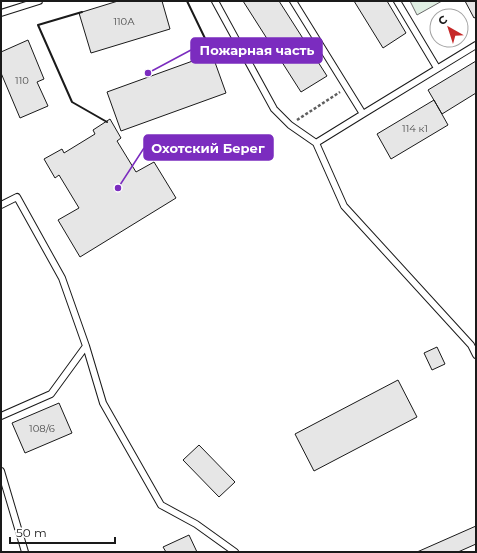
<svg xmlns="http://www.w3.org/2000/svg" width="477" height="553" font-family="Montserrat,sans-serif">
  <style>
    .green { fill: #e0efe3; stroke: #6a6a6a }
    .building { fill: #e6e6e6; stroke: #1a1a1a }
    .lines { fill: none; stroke-linecap: round; stroke-linejoin: round }
    .service-casing { stroke: #1a1a1a; stroke-width: 8 }
    .path { stroke: #5f5f5f; stroke-width: 2.5; stroke-dasharray: 3 2; stroke-linecap: butt }
    .service { stroke: #fff; stroke-width: 6 }
    .wall { stroke: #1a1a1a; stroke-width: 2 }
    .labels { text-anchor: middle; stroke-width: 3; stroke-linejoin: round; paint-order: stroke }
    .number-label { font-size: 10px; fill: #4d4d4d }
    .leader { fill: none; stroke: #7b2cbf; stroke-width: 1.5 }
    .callout-dot { fill: #7b2cbf; stroke: #fff; stroke-width: 1.5 }
    .callout { fill: #7b2cbf; stroke: #7b2cbf; stroke-width: 1.5 }
    .callout-label { font-size: 13px; text-anchor: middle; font-weight: bold; fill: #fff }
  </style>
  <rect width="100%" height="100%" fill="#fff"/>
  <!-- green -->
  <path class="green" d="M410,1H442L417,15Z"/>
  <!-- building -->
  <path class="building" d="M118,1H162L170,29L91,53L79,13Z
    M243,1H279L327,76L301,92Z
    M354,1H387L406,33L383,48Z
    M465,1H476V17L474,18Z
    M28,40L44,79L37,82L48,106L20,118L1,73V52Z
    M212,54L226,93L121,131L107,92Z
    M476,61V93L442,114L428,90Z
    M434,100L448,125L391,159L377,134Z
    M110,119L121,138L117,141L136,172L154,162L176,198L80,257L58,220L79,208L59,175L55,178L44,159L62,149L64,153L95,134L93,130Z
    M437,347L445,364L432,370L424,353Z
    M398,380L417,417L314,471L295,434Z
    M59,403L72,433L25,453L12,423Z
    M199,445L235,482L219,497L183,460Z
    M476,526V544L458,552H417Z
    M189,535L197,552H166L163,547Z"/>
  <g class="lines">
    <defs>
      <path id="service" d="M215,1L274,109L290,125L316,143L344,206L471,345L476,355
        M293,1L363,114L316,143
        M397,1L437,68
        M1,13L39,1
        M363,114L476,45
        M1,205L17,197L62,278L86,346L51,394L1,416
        M86,346L103,403L161,505L196,524L235,552
        M1,471L25,552"/>
    </defs>
    <!-- service casing -->
    <use href="#service" class="service-casing"/>
    <!-- path -->
    <path class="path" d="M297,120L340,92"/>
    <!-- service -->
    <use href="#service" class="service"/>
    <!-- wall -->
    <path class="wall" d="M187,1L213,55
      M82,12L38,25L72,102L107,122"/>
  </g>
  <g class="labels">
    <!-- number labels -->
    <g class="number-label">
      <text x="124" y="25">110А</text>
      <text x="22" y="84">110</text>
      <text x="415" y="132">114 к1</text>
      <text x="42" y="432">108/6</text>
    </g>
  </g>
  <!-- callouts -->
  <path class="leader" d="M148 73L191 50M118 188L144 148"/>
  <g class="callout-dot">
    <circle cx="148" cy="73" r="4"/>
    <circle cx="118" cy="188" r="4"/>
  </g>
  <g class="callout">
    <rect x="191" y="38" width="131" height="25" rx="4"/>
    <rect x="144" y="135" width="129" height="25" rx="4"/>
  </g>
  <g class="callout-label">
    <text x="257" y="55">Пожарная часть</text>
    <text x="208" y="153">Охотский Берег</text>
  </g>
  <!-- border -->
  <rect width="477" height="553" fill="none" stroke="#1a1a1a" stroke-width="4"/>
  <!-- north arrow -->
  <g transform="translate(449 28) rotate(321)"><circle r="19" fill="#ffffff" stroke="#a3a3a3"/>
  <path d="M0-3L7 15L0 10L-7 15Z" fill="#c62828"/>
  <text y="-6" font-size="11" font-weight="bold" text-anchor="middle" fill="#1a1a1a">С</text>
  </g>
  <!-- scale -->
  <path d="M10 537v6h105v-6" fill="none" stroke="#1a1a1a" stroke-width="2"/>
  <text x="16" y="537" font-size="12" fill="#1a1a1a" stroke="#ffffff" stroke-width="3" paint-order="stroke">50 m</text>
</svg>
